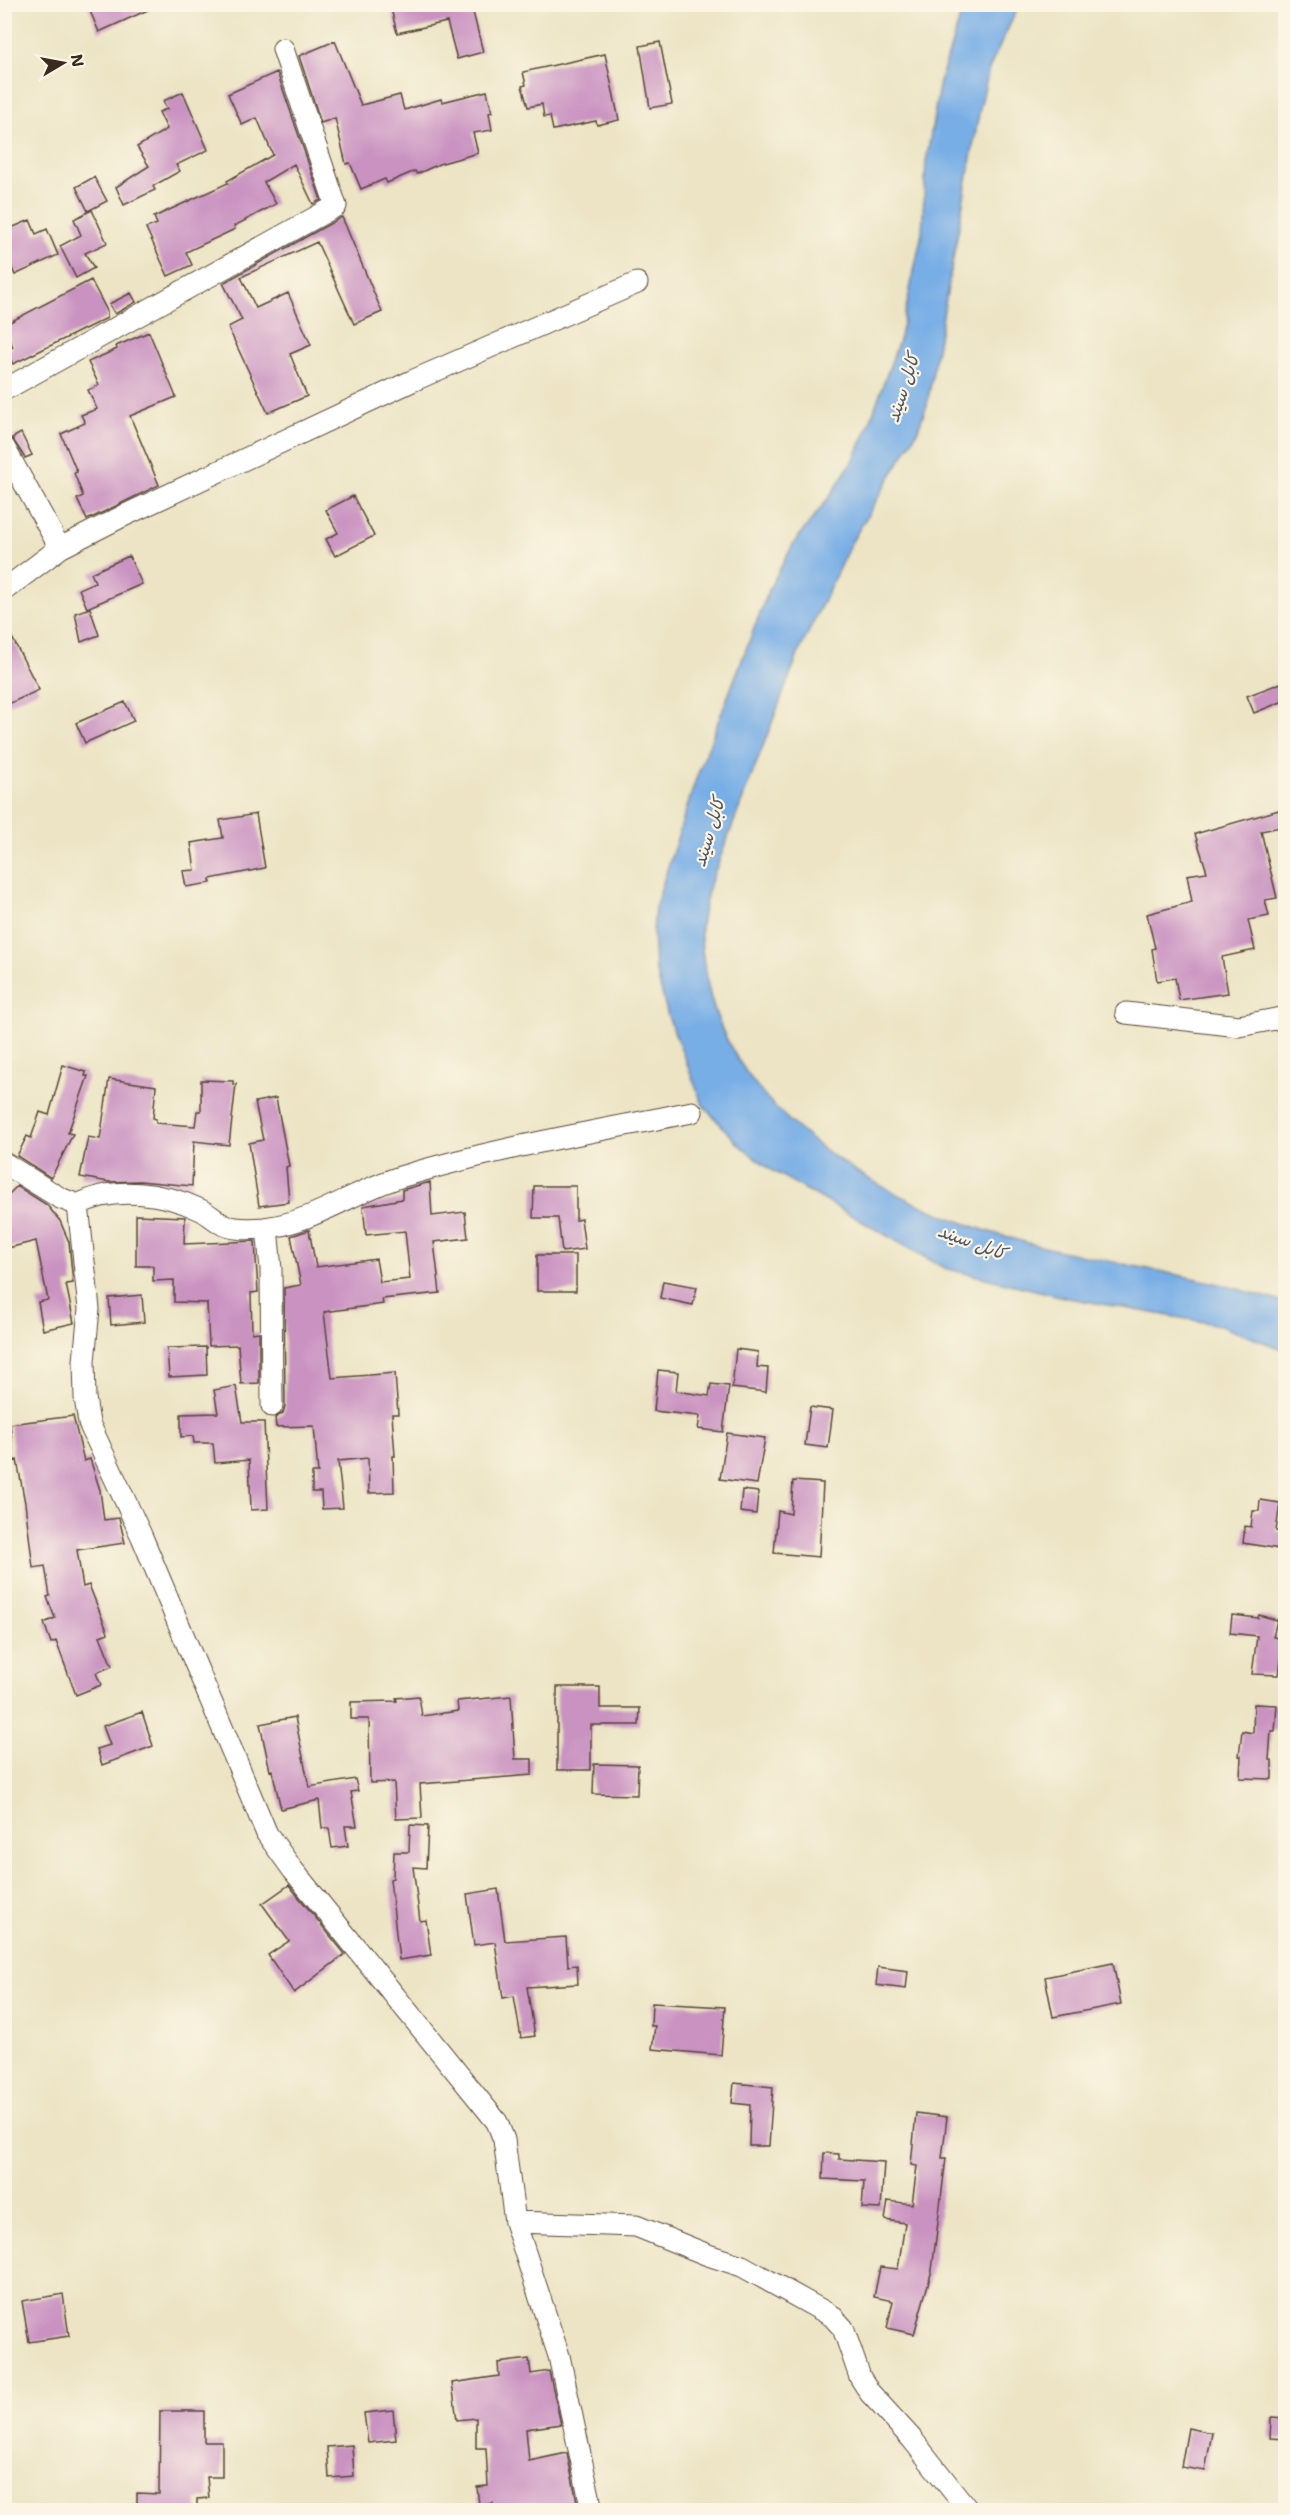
<svg xmlns="http://www.w3.org/2000/svg" width="1290" height="2515" font-family="'Shantell Sans','Playpen Sans Arabic',sans-serif">
  <style>
    .water { fill: #78aee6; stroke: #5a6c82; stroke-width: 1.5 }
    .building { fill: #c992c1 }
    .lines { fill: none; stroke-linecap: round; stroke-linejoin: round }
    .street-casing { stroke: #564637; stroke-width: 23 }
    .street { stroke: #fff; stroke-width: 21 }
    .labels { text-anchor: middle; stroke-width: 4.5; stroke-linejoin: round; paint-order: stroke }
    .water-label { font-size: 18px; font-style: italic; fill: #505864; stroke: #fcf5e5 }
  </style>
  <rect width="100%" height="100%" fill="#fcf5e5"/>
  <filter id="ink" filterUnits="userSpaceOnUse"><feTurbulence type="fractalNoise" baseFrequency=".0167" numOctaves="2"/><feDisplacementMap in="SourceGraphic" scale="12" xChannelSelector="R" yChannelSelector="G"/><feConvolveMatrix kernelMatrix="1 2 1 2 8 2 1 2 1" color-interpolation-filters="sRGB"/></filter>
  <filter id="wash" filterUnits="userSpaceOnUse"><feTurbulence type="fractalNoise" baseFrequency=".008" numOctaves="4" result="noise"/><feDisplacementMap in="SourceGraphic" scale="24" xChannelSelector="R" yChannelSelector="G"/><feGaussianBlur stdDeviation="1.35" result="paint"/><feColorMatrix in="noise" values="0 0 0 0 0 0 0 0 0 0 0 0 0 0 0 0 0 1.4 0 .05"/><feComposite in="paint" operator="in"/></filter>
  <g filter="url(#wash)">
    <rect width="100%" height="100%" fill="#ece4c4"/>
    <!-- water -->
    <path class="water" d="M964,5H1019L989,69L979,113L927,405L917,432L851,543L799,652L709,887C706,900 702,914 701,927C700,945 704,964 707,981C731,1107 860,1186 972,1226C1050,1253 1131,1264 1211,1282C1236,1288 1261,1296 1285,1303V1350L1215,1324L1068,1298L944,1268L771,1170L738,1144L703,1105L668,1016L655,967L653,931L655,908L696,779L770,587L794,543L830,496L855,457L870,422L900,337L922,233L926,162L940,81Z"/>
    <g id="blocks">
      <!-- building -->
      <path class="building" d="M87,4H161L99,32Z
        M390,4H471L483,52L457,59L447,22L397,33Z
        M335,41L361,105L400,95L404,110L441,99L442,102L487,91L492,112L489,113L492,130L473,133L478,153L439,164L417,174L415,171L387,183L385,179L361,189L350,163L346,164L335,118L321,123L299,56Z
        M660,42L672,104L650,108L640,46Z
        M605,54L619,120L597,125L596,121L553,130L550,116L544,117L542,104L528,107L522,86L526,85L523,72Z
        M277,72L321,200L313,204L294,164L264,182L276,204L234,226L235,229L186,252L192,265L168,276L146,228L157,224L154,217L228,183L227,181L273,155L257,118L242,125L228,94Z
        M183,92L208,150L176,165L180,171L153,186L155,190L124,205L116,187L149,166L137,147L167,129L159,112L167,109L163,101Z
        M94,177L107,201L88,211L76,187Z
        M92,210L107,243L85,253L94,268L76,278L60,246L81,235L74,219Z
        M342,217L382,312L354,324L317,242L241,277L256,308L288,293L311,345L290,354L307,396L268,413L228,327L242,320L223,283Z
        M30,220L36,234L47,229L58,255L15,275L4,251V231Z
        M91,280L107,311V318L13,364L6,350L13,347L4,325Z
        M131,293L136,302L115,314L109,304Z
        M149,332L176,397L130,416L159,485L87,520L77,499L83,496L74,473L77,472L61,434L85,423L81,415L97,409L88,390L99,385L88,362L117,349L116,346Z
        M21,433L32,455L25,458L12,438Z
        M353,496L374,536L335,556L326,539L338,533L326,510Z
        M129,556L142,584L87,608L79,589L95,582L91,573Z
        M90,608L99,635L81,642L75,613Z
        M4,622L39,690L4,706Z
        M1286,681V700L1254,713L1247,696Z
        M125,702L134,721L85,743L76,723Z
        M1286,808V826L1261,831L1277,898L1265,900L1269,916L1248,920L1255,950L1222,957L1228,993L1179,1000L1175,978L1157,981L1152,949L1155,948L1147,914L1192,902L1187,875L1207,872L1195,834Z
        M256,814L265,868L210,879L211,883L186,887L183,871L195,870L191,843L223,838L220,820Z
        M63,1065L86,1072L85,1076H88L68,1133L73,1134L51,1178L17,1156L27,1136L31,1138L40,1112L49,1115Z
        M109,1079L156,1086L153,1118L156,1119V1123L195,1126L197,1111H201V1080L233,1081V1085L236,1084L229,1145L194,1141L192,1186L140,1181L109,1182L80,1177L88,1137L100,1139Z
        M276,1098L289,1166L286,1167L289,1202L259,1206L249,1143L263,1140L255,1102Z
        M430,1182L432,1216L465,1212L468,1238L434,1242L440,1293L382,1299L383,1304L324,1312L332,1378L395,1373L398,1414H392L395,1456H393L394,1492L369,1493L368,1458L338,1461L343,1508L322,1509L321,1492H312V1473H318L314,1426L276,1427L275,1418L283,1413L285,1406L284,1288L301,1285L291,1236L309,1230L316,1267L376,1259L380,1282L410,1279L405,1231L366,1235L363,1206L402,1199V1190Z
        M17,1186L47,1205L60,1221L69,1242L73,1283L66,1284L74,1323L43,1330L38,1302L48,1300L36,1241L4,1249V1199Z
        M534,1186H576V1220L581,1219L585,1249L562,1252L558,1218H533Z
        M136,1215L185,1217L184,1244L255,1241L258,1292L251,1293L252,1333L259,1332V1383L241,1384L238,1345L209,1346L207,1303L174,1302V1280L153,1281V1266H136Z
        M537,1255H576V1291H537Z
        M663,1281L697,1287L693,1305L660,1298Z
        M142,1295L144,1322L111,1325L109,1298Z
        M206,1347L207,1375L169,1377L167,1348Z
        M736,1349L758,1352L757,1367L768,1368L766,1392L732,1388Z
        M658,1370L678,1372L676,1391L709,1396L711,1384L729,1386L723,1432L698,1429L700,1416L654,1411Z
        M236,1386L242,1422H264L268,1509L251,1510L249,1460L215,1463L213,1443H194L193,1436L181,1437V1414L218,1413L214,1390Z
        M810,1407L833,1410L828,1448L805,1445Z
        M73,1416L84,1461L90,1459L100,1490L104,1520L119,1518L125,1543L77,1550L83,1587L89,1585L108,1633L100,1636L112,1666L96,1673L101,1685L76,1695L56,1641L51,1643L44,1623L55,1618L47,1597L50,1596L45,1566L33,1568L25,1503L17,1460L14,1461L10,1424Z
        M727,1433L765,1438L757,1484L720,1479Z
        M793,1481L823,1483L819,1557L774,1553L778,1511L791,1514Z
        M742,1490L758,1492L756,1514L740,1512Z
        M1260,1500L1280,1503L1276,1531L1286,1532V1550L1243,1543L1245,1526L1251,1527L1253,1511H1259Z
        M1232,1615L1258,1618L1259,1615L1277,1620L1273,1637L1284,1639L1279,1675L1252,1674L1257,1636L1230,1633Z
        M557,1687H600V1708H640L639,1725H591V1770H557Z
        M419,1696L422,1716L458,1711L457,1701L511,1696L515,1759H532V1775L420,1784L422,1818L396,1819L394,1782L370,1783L369,1719H351V1702L397,1701L396,1698Z
        M1254,1704L1277,1705L1275,1731H1271L1269,1760H1272V1779L1240,1778L1241,1756H1239L1242,1731L1253,1733Z
        M142,1712L153,1746L102,1765L97,1749L110,1745L103,1726Z
        M295,1717L309,1787L355,1779L358,1791L351,1792L357,1826H345L348,1846L332,1848L329,1828H322L319,1800L281,1809L272,1770L270,1771L260,1724Z
        M594,1764L638,1765L637,1795L593,1794Z
        M410,1825L428,1826L426,1868L413,1867L420,1921L426,1920L431,1955L399,1960L390,1879L393,1878L394,1852H409Z
        M289,1885L345,1954L294,1993L268,1955L289,1941L262,1904Z
        M498,1889L505,1941L566,1937L568,1966L577,1965L578,1984L527,1987L535,2036L521,2038L514,1996L503,1998L495,1942L474,1945L467,1894Z
        M1113,1963L1121,2004L1053,2017L1045,1977Z
        M878,1967L908,1971L906,1989L876,1985Z
        M652,2003L725,2007L721,2055L652,2049L655,2026H651Z
        M734,2083L773,2087L769,2146H749L750,2105L732,2103Z
        M916,2113L947,2117L942,2158H946L932,2270L914,2334L887,2328L893,2301L874,2297L880,2267L898,2269L905,2223L885,2220L888,2201L912,2204L917,2166L911,2165Z
        M824,2153L839,2154V2159L884,2162L881,2209L862,2208L864,2181L823,2179Z
        M63,2294L69,2336L29,2342L22,2301Z
        M529,2359L531,2374L549,2371L561,2424L526,2429L529,2461L567,2453L579,2511H493V2503L479,2505L477,2487L488,2486L486,2448H476V2418L457,2420L452,2383L499,2376L498,2363Z
        M393,2410L396,2440L368,2443L364,2413Z
        M160,2411H204V2442H222V2477H207L209,2498L197,2499V2511L137,2509V2493L159,2494Z
        M1271,2418L1286,2419V2439L1270,2438Z
        M1188,2428L1212,2433L1205,2471L1181,2467Z
        M352,2445L354,2476L329,2478L327,2447Z"/>
    </g>
  </g>
  <g filter="url(#ink)">
    <use href="#blocks" fill-opacity="0" stroke="#564637" stroke-width="1.5"/>
    <g class="lines">
      <defs>
        <path id="street" d="M4,390L336,206L283,49
          M4,447L60,548
          M4,590L60,548L121,517L412,381L637,283
          M1126,1013L1239,1026L1286,1017
          M4,1163L60,1198L78,1205C113,1185 166,1193 201,1210C209,1214 216,1221 224,1225C236,1230 251,1229 264,1228C312,1223 354,1191 400,1177C495,1148 594,1132 692,1112
          M78,1205L89,1309L84,1361L85,1398L89,1423L142,1537L267,1834L293,1870L497,2122L504,2140L515,2222L559,2356L592,2510
          M267,1228L271,1269L272,1406
          M515,2222L636,2226L708,2255L742,2266L832,2316L843,2328L860,2377L870,2393L912,2439L968,2510"/>
      </defs>
      <!-- street casing -->
      <use href="#street" class="street-casing"/>
      <!-- street -->
      <use href="#street" class="street"/>
    </g>
  </g>
  <g class="labels">
    <!-- water labels -->
    <g class="water-label">
      <text transform="translate(903 388) rotate(-72)" y="6">کابل سيند</text>
      <text transform="translate(709 832) rotate(-73)" y="6">کابل سيند</text>
      <text transform="translate(972 1242) rotate(20)" y="6">کابل سيند</text>
    </g>
  </g>
  <!-- margin -->
  <rect width="1290" height="2515" fill="none" stroke="#fcf5e5" stroke-width="24"/>
  <!-- north arrow -->
  <g transform="translate(63 63) rotate(80)" stroke="#fcf5e5" stroke-width="4.5" paint-order="stroke">
  <path d="M0-4.5L10 22L0 15L-10 22Z" fill="#3b2a1e"/>
  <text y="-9" font-size="16" font-weight="bold" text-anchor="middle" fill="#3b2a1e">N</text>
  </g>
</svg>
